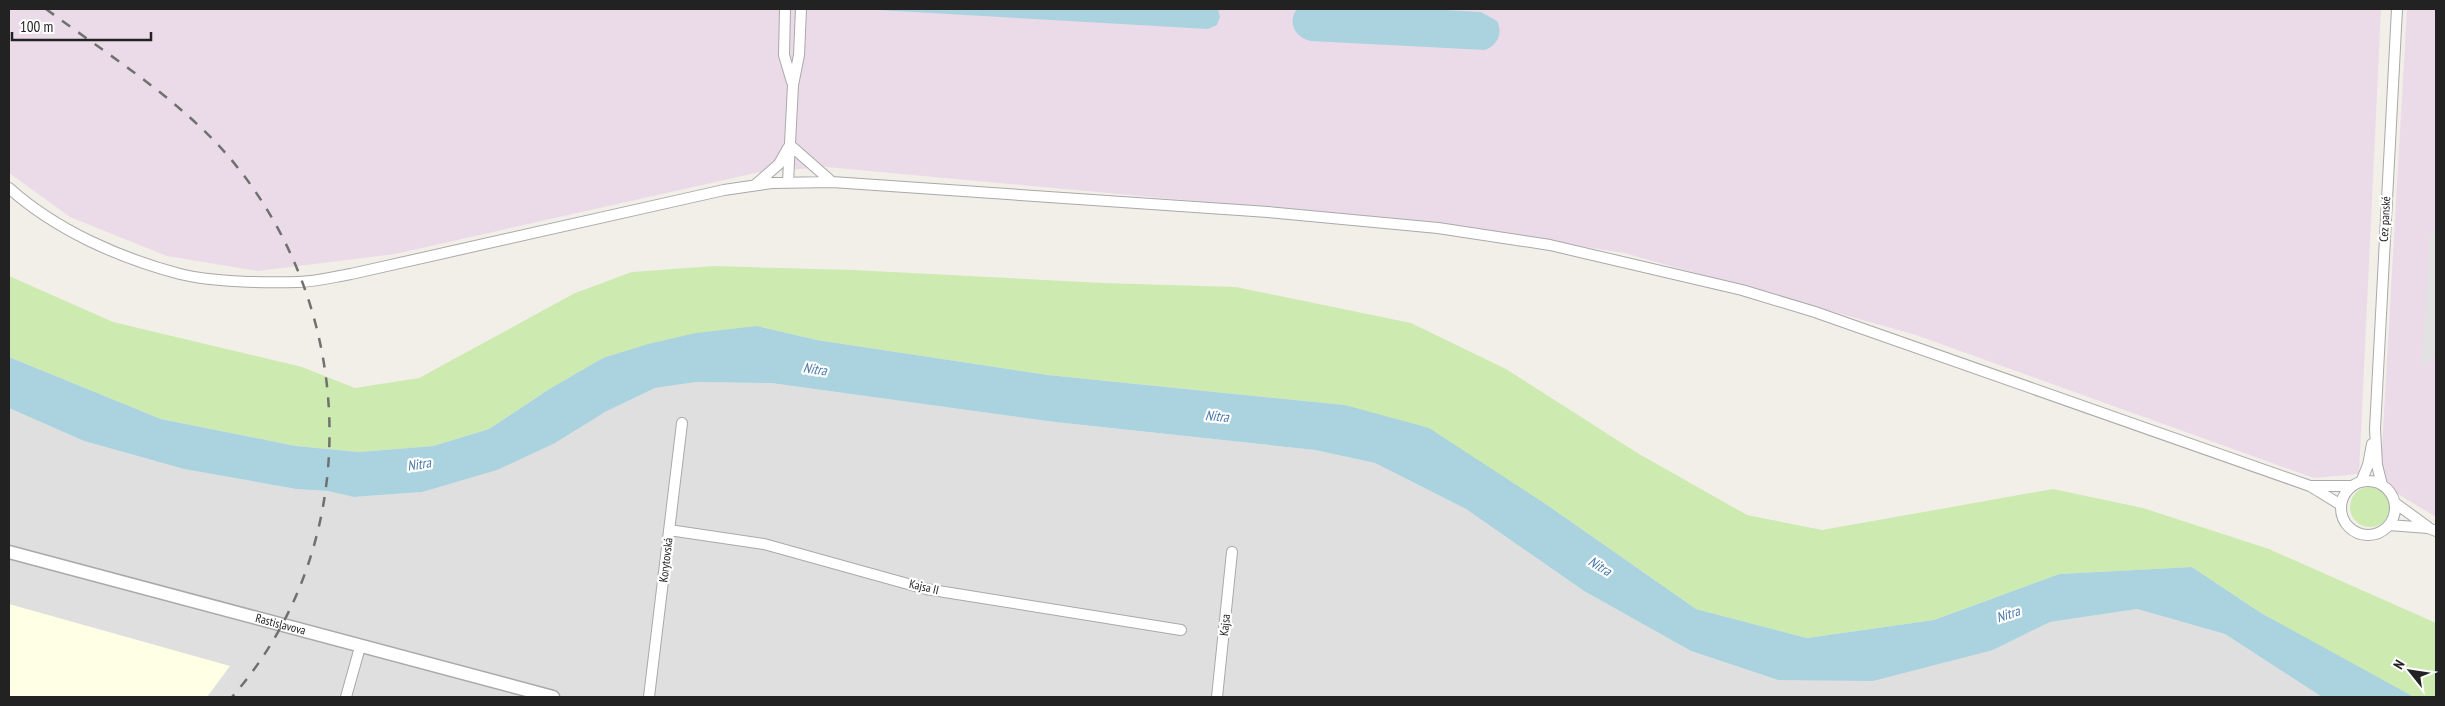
<svg xmlns="http://www.w3.org/2000/svg" width="2445" height="706" font-family="'PT Sans Narrow',sans-serif">
  <style>
    .residential { fill: #e0dfdf }
    .industrial { fill: #ebdbe8 }
    .education { fill: #ffffe5 }
    .grass { fill: #cdebb0 }
    .parking { fill: #e2e2e2 }
    .water { fill: #aad3df }
    .lines { fill: none; stroke-linecap: round; stroke-linejoin: round }
    .minor-casing { stroke: #a9a9a9; stroke-width: 12 }
    .tertiary-casing { stroke: #a9a9a9; stroke-width: 15 }
    .minor { stroke: #fff; stroke-width: 10 }
    .tertiary { stroke: #fff; stroke-width: 12 }
    .rail { stroke: #707070; stroke-width: 2.5; stroke-dasharray: 10 10; stroke-linecap: butt }
    .labels { text-anchor: middle; stroke-width: 4.5; stroke-linejoin: round; paint-order: stroke }
    .street-label { font-size: 12px; fill: #222; stroke: #fff }
    .water-label { font-size: 14px; font-style: italic; fill: #4a7aab; stroke: #fff }
  </style>
  <rect width="100%" height="100%" fill="#f2efe9"/>
  <!-- residential -->
  <path class="residential" d="M696,382L771,383L1055,422L1315,450L1375,463L1466,509L1584,591L1691,651L1778,680L1993,650L2050,622L2137,609L2225,634L2322,697H9V408L84,441L184,469L296,489L328,491L355,497L422,492L605,412L655,388Z"/>
  <!-- industrial -->
  <path class="industrial" d="M9,9H2381L2359,474L2314,478L1916,335L1624,253L1441,224L826,167L760,172L395,254L258,271L167,256L70,217L9,173Z
    M2407,9H2436V517L2380,483Z"/>
  <!-- education -->
  <path class="education" d="M9,604L230,666L207,697H9Z"/>
  <!-- grass -->
  <path class="grass" d="M714,266L853,270L1103,283L1236,287L1411,323L1506,369L1639,454L1747,515L1822,530L2053,489L2143,508L2269,549L2436,623V697H2414L2356,667L2261,613L2192,567L2059,574L1934,620L1807,638L1696,609L1550,507L1345,405L1048,375L817,340L757,326L603,358L551,388L489,429L433,446L359,452L296,446L161,419L9,357V276L113,322L302,367L355,388L419,378L575,293L632,272Z
    M2350 507a20 20 0 1 1 40 0a20 20 0 1 1-40 0Z"/>
  <!-- parking -->
  <path class="parking" d="M2436,230V354L2422,367L2430,236Z"/>
  <!-- water -->
  <path class="water" d="M861,9H1218L1220,17L1217,25L1208,29Z
    M1297,9H1426L1481,12L1497,21C1503,33 1498,45 1485,50L1311,41C1295,38 1287,22 1297,9Z
    M757,326L817,340L1048,375L1345,405L1429,428L1550,507L1696,609L1807,638L1934,620L2059,574L2192,567L2261,613L2414,697H2322L2225,634L2137,609L2050,622L1993,650L1873,681L1778,680L1691,651L1584,591L1466,509L1375,463L1315,450L1055,422L771,383L696,382L655,388L605,412L555,443L497,470L422,492L354,497L328,491L296,489L184,469L84,441L9,408V357L161,419L296,446L359,452L433,446L489,429L551,388L603,358L648,344L696,333Z"/>
  <g class="lines">
    <defs>
      <path id="minor" d="M785,9L784,55L792,82
        M790,145L832,182
        M788,182L793,85L799,55L801,9
        M755,185L779,164L788,148
        M9,188C56,230 119,258 180,274C212,282 265,283 298,282C315,282 333,277 351,274L724,190L772,183L832,182L1268,212L1438,228L1550,245L1742,290L1815,312L2310,486L2341,505
        M2341 508a27 27 0 1 1 54 0a27 27 0 1 1-54 0Z
        M2361,482L2368,465L2372,444
        M2382,485L2377,465L2375,429L2397,9
        M2311,486H2351
        M2395,503L2428,527
        M2389,525L2428,528L2436,531
        M669,530L764,544L926,589L1181,630
        M346,697L360,647
        M649,697L682,423
        M1217,697L1232,552"/>
      <g id="tertiary">
        <path id="s1" d="M9,552L553,697"/>
      </g>
    </defs>
    <!-- minor casing -->
    <use href="#minor" class="minor-casing"/>
    <!-- tertiary casing -->
    <use href="#tertiary" class="tertiary-casing"/>
    <!-- minor -->
    <use href="#minor" class="minor"/>
    <!-- tertiary -->
    <use href="#tertiary" class="tertiary"/>
    <!-- rail -->
    <path class="rail" d="M46,9C108,55 178,98 229,157C359,310 366,544 232,697"/>
  </g>
  <g class="labels">
    <!-- street labels -->
    <g class="street-label">
      <text transform="translate(2385 219) rotate(-87)" y="4">Cez panské</text>
      <text transform="translate(666 560) rotate(-83)" y="4">Korytovská</text>
      <text transform="translate(924 587) rotate(13)" y="4">Kajsa II</text>
      <text dy="4" stroke="none"><textPath href="#s1" startOffset="281">Rastislavova</textPath></text>
      <text transform="translate(1225 625) rotate(-84)" y="4">Kajsa</text>
    </g>
    <!-- water labels -->
    <g class="water-label">
      <text transform="translate(815 369) rotate(8)" y="5">Nitra</text>
      <text transform="translate(1217 416) rotate(5)" y="5">Nitra</text>
      <text transform="translate(419 464) rotate(-9)" y="5">Nitra</text>
      <text transform="translate(1600 566) rotate(32)" y="5">Nitra</text>
      <text transform="translate(2008 614) rotate(-18)" y="5">Nitra</text>
    </g>
  </g>
  <!-- border -->
  <rect width="2445" height="706" fill="none" stroke="#222222" stroke-width="20"/>
  <!-- north arrow -->
  <g transform="translate(2410 671) rotate(300)" stroke="#ffffff" stroke-width="4" paint-order="stroke">
  <path d="M0-4L9 19L0 12L-9 19Z" fill="#222222"/>
  <text y="-8" font-size="14" font-weight="bold" text-anchor="middle" fill="#222222">N</text>
  </g>
  <!-- scale -->
  <path d="M12 32v8h139v-8" fill="none" stroke="#222222" stroke-width="2.5"/>
  <text x="20" y="32" font-size="15" fill="#222222" stroke="#ffffff" stroke-width="4" paint-order="stroke">100 m</text>
</svg>
